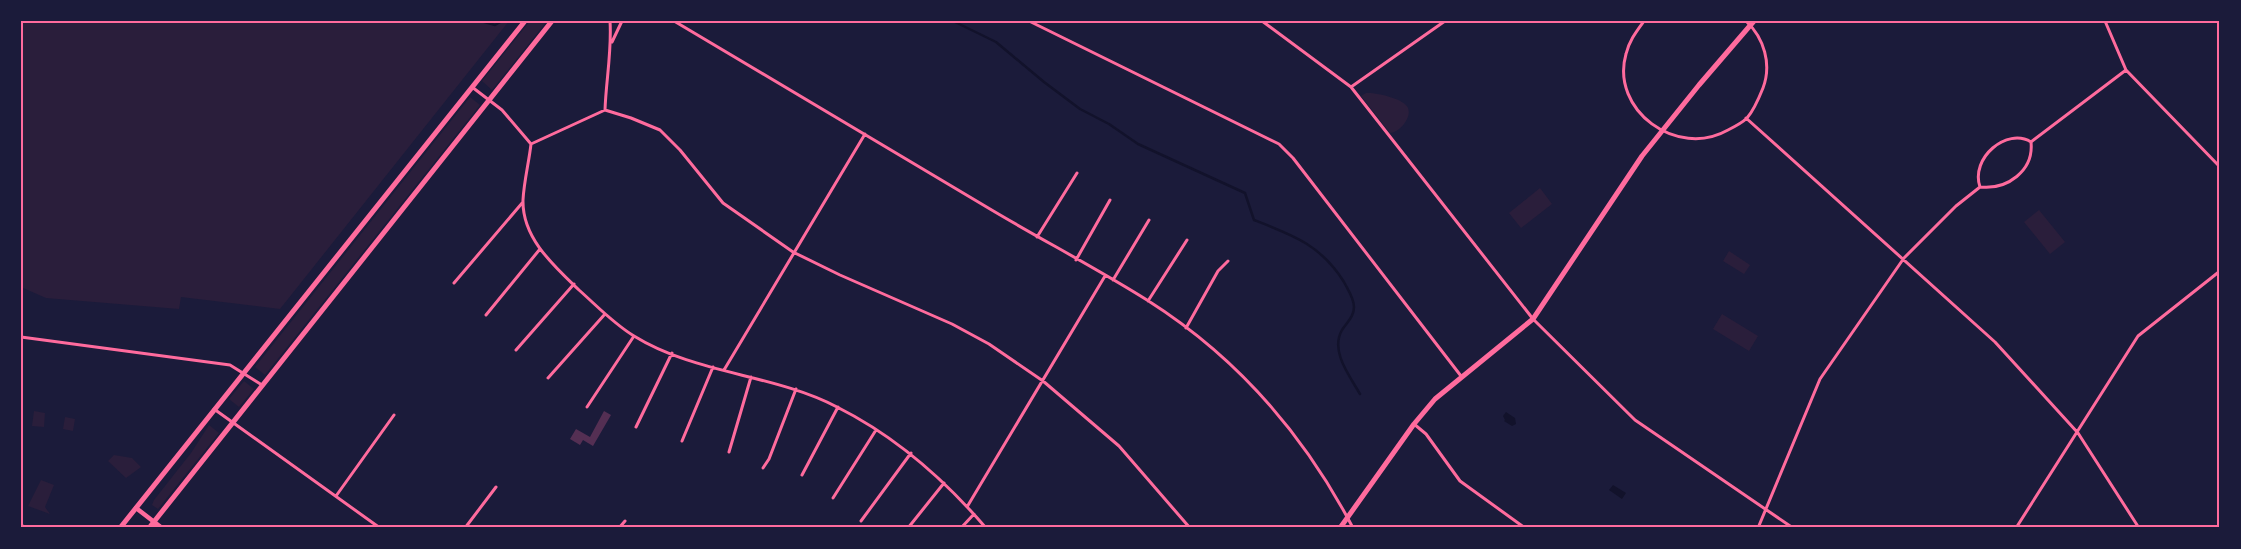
<svg xmlns="http://www.w3.org/2000/svg" width="2241" height="549" font-family="Spectral,serif">
  <style>
    .green { fill: #2a1e3b }
    .water { fill: #12122b }
    .lines { fill: none; stroke-linecap: round; stroke-linejoin: round }
    .stream { stroke: #12122b; stroke-width: 2.5 }
    .building { fill: #542f53 }
    .minor { stroke: #ff6b9d; stroke-width: 3 }
    .tertiary { stroke: #ff6b9d; stroke-width: 4.5 }
    .secondary { stroke: #ff6b9d; stroke-width: 5 }
    .neatline { fill: none; stroke: #ff6b9d; stroke-width: 2 }
  </style>
  <rect width="100%" height="100%" fill="#1b1b3a"/>
  <!-- green -->
  <path class="green" d="M21,21H509L280,309L181,297L179,309L46,298L21,287Z
    M530,21H547L492,90L482,81Z
    M1366,93C1376,92 1405,99 1408,108C1412,118 1399,133 1390,133L1361,96Z
    M470,97L480,105L265,375L255,367Z
    M1540,188L1552,204L1521,228L1509,213Z
    M2039,210L2065,242L2050,254L2024,222Z
    M1729,251L1750,265L1744,274L1723,261Z
    M1722,314L1758,336L1749,351L1713,329Z
    M244,381L254,389L239,407L229,399Z
    M34,411L45,413L44,427L32,426Z
    M65,417L75,419L73,431L63,429Z
    M209,425L219,433L158,509L152,505L154,500L191,453Z
    M114,455L132,458L141,467L126,478L108,461Z
    M41,480L54,485L45,507L50,514L28,506Z"/>
  <!-- water -->
  <path class="water" d="M1506,412L1515,418L1516,424L1512,426L1504,421L1505,420L1503,416Z
    M1613,485L1626,493L1622,499L1609,490Z"/>
  <g class="lines">
    <!-- stream -->
    <path class="stream" d="M481,21L495,25L502,21
      M953,21L996,42L1044,82L1080,109L1109,124L1138,144L1245,193L1254,220C1293,235 1321,245 1344,282C1348,290 1354,298 1354,307C1354,317 1347,322 1342,330C1330,351 1349,375 1360,394"/>
  </g>
  <!-- building -->
  <path class="building" d="M604,411L611,415L593,446L583,440L580,445L570,439L576,429L590,437Z"/>
  <g class="lines">
    <!-- minor -->
    <path class="minor" d="M674,21C780,83 885,146 990,209C1042,240 1096,268 1147,300C1237,357 1304,434 1353,528
      M1029,21L1279,144L1293,158L1461,376
      M1262,21L1351,87L1533,319L1635,420L1793,528
      M1644,21C1636,32 1629,41 1626,54C1610,110 1677,159 1728,130C1734,127 1742,123 1747,118C1754,110 1759,98 1763,88C1772,64 1764,38 1746,21
      M2105,21L2126,70L2220,167
      M612,42L622,21
      M472,87L502,110L531,144C529,162 524,181 523,200C522,238 554,266 579,290C597,306 614,324 634,336C695,374 774,374 837,407C895,436 944,479 986,528
      M1351,87L1445,21
      M605,110C606,80 612,51 610,21
      M1746,118L1995,342L2078,433L2139,528
      M2031,142L2126,70
      M531,144L605,110L631,118L660,130L680,150L723,203L793,252L840,275L952,324L989,344L1043,381L1119,446L1190,528
      M1980,187C1970,158 2007,127 2031,142
      M1037,237L1077,173
      M1076,260L1110,200
      M1113,280L1149,220
      M454,283L523,202
      M1148,301L1187,240
      M486,315L540,249
      M1186,328L1218,271L1228,261
      M21,337L230,365L262,385
      M516,350L574,284
      M724,370L865,134
      M548,378L605,314
      M587,407L634,336
      M214,409L380,528
      M1414,424L1426,434L1460,481L1525,528
      M636,427L672,353
      M682,441L713,367
      M729,452L751,377
      M763,468L769,459L796,389
      M802,475L838,407
      M336,496L394,415
      M833,498L876,430
      M967,507L1105,276
      M861,521L911,453
      M465,528L496,487
      M619,528L625,521
      M908,528L944,483
      M961,528L974,514
      M1758,528L1820,379L1904,258L1956,206L1980,187C2007,190 2034,171 2031,142
      M2016,528L2138,336L2220,271"/>
    <!-- tertiary -->
    <path class="tertiary" d="M136,508L162,528
      M21,526L25,528"/>
    <!-- secondary -->
    <path class="secondary" d="M120,528L525,21
      M149,528L552,21
      M1340,528L1414,424L1435,399L1533,319L1642,156L1699,85L1754,21"/>
  </g>
  <!-- border -->
  <rect width="2241" height="549" fill="none" stroke="#1b1b3a" stroke-width="45"/>
  <rect x="22" y="22" width="2196" height="504" class="neatline"/>
</svg>
